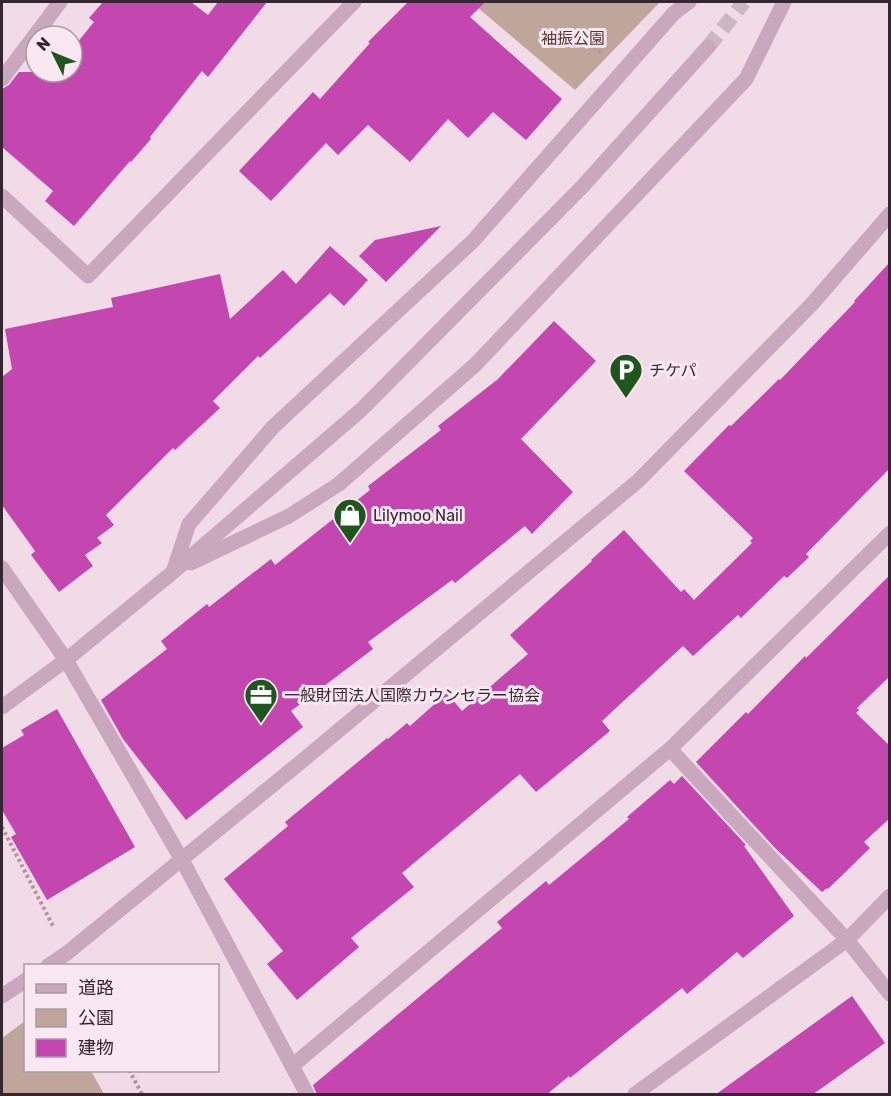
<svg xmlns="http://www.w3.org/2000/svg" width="891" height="1096" font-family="Rubik,'Noto Sans JP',sans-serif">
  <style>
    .green { fill: #c0a59b }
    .building { fill: #c347af }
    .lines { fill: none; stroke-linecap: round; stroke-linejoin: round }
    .minor-tunnel { stroke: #cbb7c3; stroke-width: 15; stroke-dasharray: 15 8; stroke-linecap: butt }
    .path { stroke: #b591a8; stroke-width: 4; stroke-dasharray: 3 3; stroke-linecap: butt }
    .minor { stroke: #c9a7bc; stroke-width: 15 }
    .labels { text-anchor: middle; stroke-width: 6; stroke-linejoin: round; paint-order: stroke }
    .park-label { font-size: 16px; fill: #53372c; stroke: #f9e7f1 }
    .poi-label { font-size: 16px; fill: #352732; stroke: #f9e7f1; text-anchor: start }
  </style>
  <rect width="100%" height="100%" fill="#f1dbe7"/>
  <!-- green -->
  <path class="green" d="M471,2H660L575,90Z
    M25,1021L26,1070L91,1071L104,1094H2V1038Z"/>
  <!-- building -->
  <path class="building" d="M103,2H191L208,15L218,2H267L208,77L202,71L150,137L151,139L131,162L130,161L74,226L45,201L53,191L2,147V89L9,85L19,72H72V49L94,22L89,18Z
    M408,2H485L470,17L562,99L526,140L493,112L468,138L448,119L410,162L368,125L338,155L326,143L271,201L239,171L313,92L320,99L370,43L368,42Z
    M441,226L386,282L359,256L375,240Z
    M330,246L368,280L344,306L330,293L260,358L258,356L213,401L220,408L175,450L173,448L106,515L114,525L97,538L102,543L85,555L93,566L59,592L31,555L35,551L2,505V377L12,369L5,329L113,307L111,298L220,274L230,319L283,270L296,284Z
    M890,262V468L806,554L809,557L787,578L784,576L741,618L738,615L693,656L683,646L602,721L610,731L536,792L520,774L402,873L414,887L351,938L359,947L297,1000L267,964L283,951L224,879L288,826L285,822L387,738L388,739L407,723L410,726L447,693L462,711L528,654L510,635L592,561L591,560L624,530L681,592L684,589L694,600L752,543L750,541L753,538L684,471L729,425L731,426L779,379L780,380L855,302L854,301Z
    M554,321L596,361L521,439L573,492L532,534L525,526L455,583L452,580L368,642L373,649L291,711L303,727L186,820L123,739L101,700L167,649L161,641L207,604L209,607L271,559L275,565L370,490L368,486L441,430L438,426L498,379Z
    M890,575V676L857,708L859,710L856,713L890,746V818L864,842L870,848L828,889L827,888L822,892L775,848L696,762L746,712L748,714L805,656L806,658Z
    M57,709L135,847L47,900L11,837L16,834L2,810V748L24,735L21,730Z
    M682,776L746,845L744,846L794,916L743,958L737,952L687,994L682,988L570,1078L569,1076L546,1095H317L313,1085L502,928L497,922L546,881L549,885L629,819L627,817L670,780L674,784Z
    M852,996L885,1043L812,1095H715Z"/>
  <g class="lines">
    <!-- minor-tunnel -->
    <path class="minor-tunnel" d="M708,47L744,2"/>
    <!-- path -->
    <path class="path" d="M594,46L602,54
      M2,827L54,928
      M129,1070L142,1094"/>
    <!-- minor -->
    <path class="minor" d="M2,79L60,2
      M2,196L88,276L354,2
      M191,563L289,516L339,484L475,365L746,79L784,2
      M2,568L66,660L182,860L307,1094
      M173,572L189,524L273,427L473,241L674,13L689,2
      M2,707L66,660L173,572L361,410L582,187L708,47
      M670,749L847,940L890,994
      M48,966L67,953L296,766L638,481L812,304L890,214
      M2,996L26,980
      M292,1066L670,749L890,533
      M635,1094L847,940L890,896"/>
  </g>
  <!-- icons -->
  <defs>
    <symbol id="parking-pin" viewBox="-11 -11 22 30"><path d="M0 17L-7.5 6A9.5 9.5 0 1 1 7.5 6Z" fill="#1f561e" stroke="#f9e7f1"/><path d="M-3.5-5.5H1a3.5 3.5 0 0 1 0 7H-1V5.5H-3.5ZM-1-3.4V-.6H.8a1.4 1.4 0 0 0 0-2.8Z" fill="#fff"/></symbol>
    <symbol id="shop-pin" viewBox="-11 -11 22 30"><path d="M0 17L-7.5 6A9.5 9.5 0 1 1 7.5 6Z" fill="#1f561e" stroke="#f9e7f1"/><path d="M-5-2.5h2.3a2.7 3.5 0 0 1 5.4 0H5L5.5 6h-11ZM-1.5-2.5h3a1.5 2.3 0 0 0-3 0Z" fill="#fff"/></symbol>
    <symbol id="office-pin" viewBox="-11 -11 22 30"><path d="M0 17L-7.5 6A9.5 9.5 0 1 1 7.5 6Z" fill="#1f561e" stroke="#f9e7f1"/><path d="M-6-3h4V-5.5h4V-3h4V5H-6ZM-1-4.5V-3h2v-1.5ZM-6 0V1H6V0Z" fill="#fff"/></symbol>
  </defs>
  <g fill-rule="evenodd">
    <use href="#parking-pin" x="607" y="351" width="38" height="52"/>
    <use href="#shop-pin" x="331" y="496" width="38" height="52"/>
    <use href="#office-pin" x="242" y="676" width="38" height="52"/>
  </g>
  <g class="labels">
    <!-- park labels -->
    <g class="park-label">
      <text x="573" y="44">袖振公園</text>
    </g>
    <!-- poi labels -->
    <g class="poi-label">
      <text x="649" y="376">チケパ</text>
      <text x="373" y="521">Lilymoo Nail</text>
      <text x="284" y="701">一般財団法人国際カウンセラー協会</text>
    </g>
  </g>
  <!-- border -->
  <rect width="891" height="1096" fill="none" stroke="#352732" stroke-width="6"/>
  <!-- legend -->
  <rect x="24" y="964" width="195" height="108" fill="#f9e7f1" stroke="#ab9aa5" stroke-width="1.5"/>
  <rect x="36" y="984" width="30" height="9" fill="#c9a7bc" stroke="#ab9aa5" stroke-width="1.5"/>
  <text x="78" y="994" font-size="18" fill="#352732">道路</text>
  <rect x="36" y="1009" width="30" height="18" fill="#c0a59b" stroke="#ab9aa5" stroke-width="1.5"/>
  <text x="78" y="1024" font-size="18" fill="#352732">公園</text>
  <rect x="36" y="1039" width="30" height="18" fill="#c347af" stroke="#ab9aa5" stroke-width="1.5"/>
  <text x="78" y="1054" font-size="18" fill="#352732">建物</text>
  <!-- north arrow -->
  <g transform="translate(54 54) rotate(313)"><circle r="28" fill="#f9e7f1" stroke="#ab9aa5" stroke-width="1.5"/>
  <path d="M0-4.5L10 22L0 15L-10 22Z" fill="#1f561e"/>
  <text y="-9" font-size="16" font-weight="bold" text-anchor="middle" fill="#352732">N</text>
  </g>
</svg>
